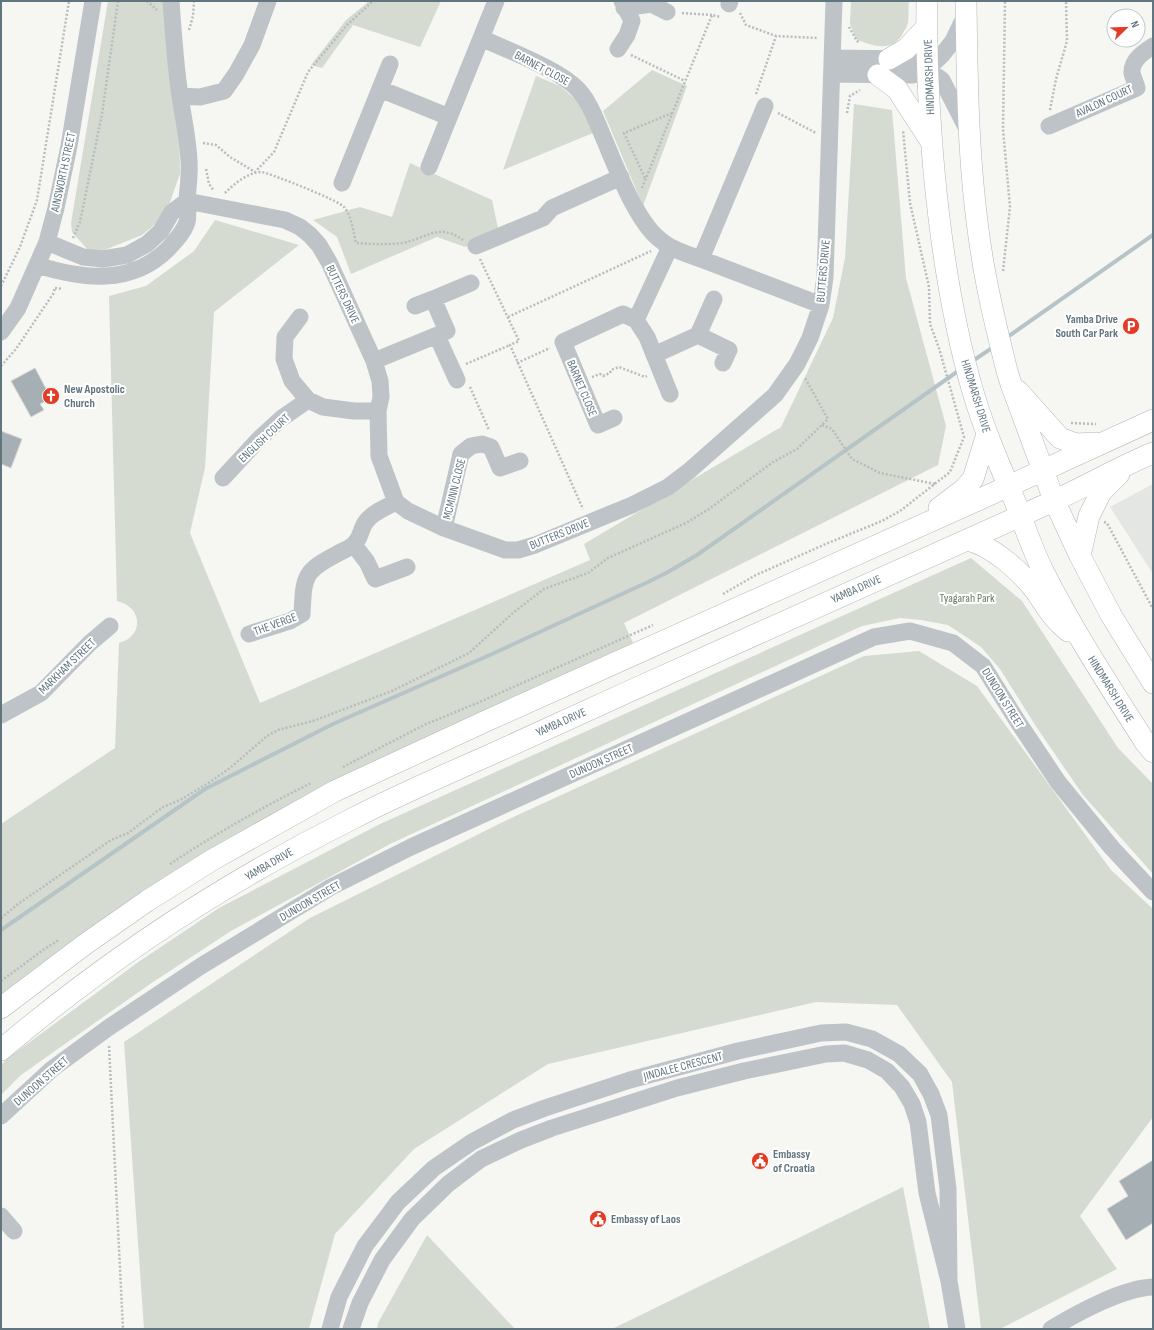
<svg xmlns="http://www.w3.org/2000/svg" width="1154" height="1330" font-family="'Sofia Sans Condensed',sans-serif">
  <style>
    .built { fill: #e4e6e4 }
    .green { fill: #d6dbd2 }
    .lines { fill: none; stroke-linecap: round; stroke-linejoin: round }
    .stream { stroke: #b6c4c7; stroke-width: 4 }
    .building { fill: #a6b0b4; stroke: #d8d7d5 }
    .major-casing { stroke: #b1b7ba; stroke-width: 22 }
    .path { stroke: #b7bcbe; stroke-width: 2.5; stroke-dasharray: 2 2; stroke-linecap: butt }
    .minor { stroke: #bdc3c6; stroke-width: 17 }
    .major { stroke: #fff; stroke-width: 21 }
    .labels { text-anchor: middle; stroke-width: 4; stroke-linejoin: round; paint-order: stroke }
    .street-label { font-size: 12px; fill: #61757e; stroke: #fff }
    .poi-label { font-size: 12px; font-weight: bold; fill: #61757e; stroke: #fff; text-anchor: start }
    .park-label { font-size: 12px; fill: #6b7b64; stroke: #fff }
  </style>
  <rect width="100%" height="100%" fill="#f6f6f3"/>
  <!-- built -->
  <path class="built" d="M1153,484V574L1110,507Z"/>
  <!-- green -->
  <path class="green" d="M108,1H167L179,120L180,174L165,216L142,235L102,251L87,249L72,232L71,223Z
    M367,1H441L420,47L353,25L322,68L311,65L346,20L367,3Z
    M851,1H909C908,8 909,16 908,23C907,26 906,29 904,31C894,53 874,47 856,39L850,24Z
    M652,70L687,86L643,206L603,111Z
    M536,76L560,86L581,104L593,133L503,170Z
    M854,104L892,110L906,278L946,426L938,465L624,623L634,645L305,801L1,996V824L115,748L119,643C144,636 143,607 117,601L109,296L146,286L194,251L215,220L299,245L214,312L205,468L190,533L260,703L590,560L584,544L781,427L833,318L845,258Z
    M410,163L492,200L499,233L465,247L437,237L351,274L337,237L313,220L360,207L392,217Z
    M971,558L1022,601L1118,748L1153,784V874L1083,795L1035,725L1000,669L981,647L948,625L921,620L900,618L862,626L390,844L231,931L150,984L21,1075L1,1095V1065L8,1058L137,963L219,908L380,824Z
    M919,651L977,686L1111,870L1153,909V1117L1080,1216L1117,1269L1000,1329H981L952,1082L897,1005L816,1002L548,1064L414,1149L335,1234L309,1329H144L124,1042L310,918L509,819L864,656Z
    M903,1187L930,1329H612Z
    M427,1235L515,1329H377L378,1323Z"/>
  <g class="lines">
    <!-- stream -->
    <path class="stream" d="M1006,338L1153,235
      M971,362L995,346
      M1,930L205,789L333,724L492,654L648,582L668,572L697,555L961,369"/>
  </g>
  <!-- building -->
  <path class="building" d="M35,368L51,398L40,404L44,410L31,417L11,381Z
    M1,431L22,439L11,468L1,464Z
    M1153,1160V1223L1126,1240L1107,1209L1128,1196L1119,1181Z"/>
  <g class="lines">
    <defs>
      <path id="major" d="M927,1C926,58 929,114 934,171C941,246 952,320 973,392C984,429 999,464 1014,499C1024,524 1032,549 1044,573C1074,632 1110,687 1145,742L1153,752
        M966,1C967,84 968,167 981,250C987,291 997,331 1007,371L1011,384L1054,500L1080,556L1111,615L1153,683
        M889,59L906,49L927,27
        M878,75L897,89L930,140
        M1018,391L1060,438L1076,444L1097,443
        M939,508L964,489L973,479L987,434
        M967,540C991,545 1022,572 1037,593C1047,608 1054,620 1068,631
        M1080,556L1089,516L1101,492L1119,474
        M1,1008L84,945L147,901L212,860L335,791L486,721L989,495L1153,420
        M1,1050C107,960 226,882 350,820C396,796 444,775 492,754C568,719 643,685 719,651C828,602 937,553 1047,504C1083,488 1117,468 1153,453"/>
    </defs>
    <!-- major casing -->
    <use href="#major" class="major-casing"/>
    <!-- path -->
    <path class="path" d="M147,1L157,10
      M682,13L712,15
      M740,13L746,25L776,36
      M849,27L857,41L859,42
      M189,30L193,16L194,1
      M631,55L685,81
      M756,94L776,36L818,38
      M1050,110L1056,79L1067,41L1066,1
      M778,113L816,133
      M847,113L850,96L860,90
      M203,143L216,145L230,157L255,172L274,152L308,72L346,26L373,1
      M206,169L209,184L214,191
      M645,178L624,133L672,113
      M642,188L712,15L720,17
      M225,193C234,184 248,172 262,172C274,175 338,200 344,207C352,217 353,231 356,243C371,244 386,245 402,243C426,239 438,222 463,240
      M73,238L80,222L102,114L118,1
      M480,259L519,341L510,345L583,509
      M1003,271L1010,207L1003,129L1005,1
      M1,286L20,247L37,200L69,1
      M55,288L62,289
      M508,317L651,251
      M517,363L550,348
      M466,364L510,345
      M1,366L16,349L53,294L55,288
      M592,377L600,374L603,376L610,373L611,370L619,367L645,377L647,376
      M470,387L489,430
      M1071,423L1096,424
      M822,425L832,429L852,459L880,473L935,484
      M1104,522L1107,523L1153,609
      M723,594L756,575L828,543L882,521L900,511L950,472L964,437L939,348L930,324L929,287L910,203L903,130
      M343,767L424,725L475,704L653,625
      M170,864C215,834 263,807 311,783
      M1,918L18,904L111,840L128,833L163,807L180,800L210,782L230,768L267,736L278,730L313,721L392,691L469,653L514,612L544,589L588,573L608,558L686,523L709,509L773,462L797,449L828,419L805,378
      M1,981L43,950L59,940
      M109,1046L123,1329"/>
    <!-- minor -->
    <path class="minor" d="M729,4L730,1
      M624,8L651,4L667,12
      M481,38C507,50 564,71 581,93C591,105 596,120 602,134C615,164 634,217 658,238C670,249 686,254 701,259L821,305
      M618,49L627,35L632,21L622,1
      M832,58L912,59L942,80L968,131
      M832,74L913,75L927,69L942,55L953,41L966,14
      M380,89L449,117
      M180,96L200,97L224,91L236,74L252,45L268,1
      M1049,126L1137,88C1136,83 1133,78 1132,73C1131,60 1144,52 1153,46
      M429,167L496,1
      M342,183L390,64
      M47,242L83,257L103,259L127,255L147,244L161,231L172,212L187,201L285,220L300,227L310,235L319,245L329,262L374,361L380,381L381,397L378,411L379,456L396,502L408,511L444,528L505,550H518L535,545L632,505L668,487L689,471L775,395L797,364L810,338L821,305L825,277L834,1
      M476,246L543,218L552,208L621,177
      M701,259L765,106
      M37,265C82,279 131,286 168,249C175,241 184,232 187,222C189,215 187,207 187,200C188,187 190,174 189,161C188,137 182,113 179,89C175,59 173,30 171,1
      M415,306L433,299
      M300,317L285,337L284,359L292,381L308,400L323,407L354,411H378
      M636,320L647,337L670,394
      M1,332L18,308L47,242L56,208L69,146L93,1
      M698,335L714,299
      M437,336L457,380
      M654,355L698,335L729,350L723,363
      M374,361L447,331L433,299L471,283
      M614,418L598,425L563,342L623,314L636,320L670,247
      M223,478L259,439L282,418L308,400
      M444,528L461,454L471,446L482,444L491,447L500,468L520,461
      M354,545L367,562L375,579L407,567
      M249,634L290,621L302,614C304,578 302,572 337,554C342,551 351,548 355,543C360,538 360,533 363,527C368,514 385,508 396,502
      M1,715L41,693L90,643L110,626
      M1,1116L52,1069L108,1028L201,966L331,887L411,847L874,637L910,631L953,643L983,666L1018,722L1058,782L1112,848L1153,892
      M1,1216L14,1231
      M330,1329L339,1297L365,1246L398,1202L434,1168L472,1142L513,1120L545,1108L630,1080L738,1051L821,1033L846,1032L872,1039L899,1054L920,1074L931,1094L939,1115L948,1189L949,1281
      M351,1329L360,1303L382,1260L412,1219L448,1184L481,1159L521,1140L552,1128L677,1088L744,1071L826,1054L844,1053L868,1060L887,1071L902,1087L912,1104L918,1122L927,1193L949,1281L957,1329
      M1051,1329C1077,1313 1123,1288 1153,1287"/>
    <!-- major -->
    <use href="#major" class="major"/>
  </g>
  <!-- icons -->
  <defs>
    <symbol id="parking-disc" viewBox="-11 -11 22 22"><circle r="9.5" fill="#e33c26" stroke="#fff"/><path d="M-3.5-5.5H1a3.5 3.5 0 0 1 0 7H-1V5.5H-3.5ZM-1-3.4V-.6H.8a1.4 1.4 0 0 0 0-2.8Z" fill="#fff"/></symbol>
    <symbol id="church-disc" viewBox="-11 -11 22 22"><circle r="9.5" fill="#e33c26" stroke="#fff"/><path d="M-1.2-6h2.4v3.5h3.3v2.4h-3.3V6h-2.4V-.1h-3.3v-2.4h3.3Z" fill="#fff"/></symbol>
    <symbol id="civic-disc" viewBox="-11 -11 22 22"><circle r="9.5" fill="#e33c26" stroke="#fff"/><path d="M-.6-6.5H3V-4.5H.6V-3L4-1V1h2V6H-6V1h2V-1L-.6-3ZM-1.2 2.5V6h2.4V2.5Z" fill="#fff"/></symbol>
  </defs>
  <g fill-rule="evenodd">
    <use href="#parking-disc" x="1121" y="316" width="20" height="20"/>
    <use href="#church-disc" x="41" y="386" width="20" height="20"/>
    <use href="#civic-disc" x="750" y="1151" width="20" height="20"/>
    <use href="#civic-disc" x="588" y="1209" width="20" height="20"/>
  </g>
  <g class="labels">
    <!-- street labels -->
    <g class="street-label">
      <text transform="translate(542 68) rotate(28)" y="4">BARNET CLOSE</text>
      <text transform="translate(929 77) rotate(-92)" y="4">HINDMARSH DRIVE</text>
      <text transform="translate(1104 101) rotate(-25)" y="4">AVALON COURT</text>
      <text transform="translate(63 172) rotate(-78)" y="4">AINSWORTH STREET</text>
      <text transform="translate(823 271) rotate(-85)" y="4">BUTTERS DRIVE</text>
      <text transform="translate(343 294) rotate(65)" y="4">BUTTERS DRIVE</text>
      <text transform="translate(582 388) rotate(67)" y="4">BARNET CLOSE</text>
      <text transform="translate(976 396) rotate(73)" y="4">HINDMARSH DRIVE</text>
      <text transform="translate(264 438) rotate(-43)" y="4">ENGLISH COURT</text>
      <text transform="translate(454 489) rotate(-76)" y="4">MCMINN CLOSE</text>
      <text transform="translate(559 534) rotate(-22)" y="4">BUTTERS DRIVE</text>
      <text transform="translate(856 589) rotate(-24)" y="4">YAMBA DRIVE</text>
      <text transform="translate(275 624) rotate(-20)" y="4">THE VERGE</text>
      <text transform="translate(67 666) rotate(-44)" y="4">MARKHAM STREET</text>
      <text transform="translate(1111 689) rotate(58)" y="4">HINDMARSH DRIVE</text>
      <text transform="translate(1003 698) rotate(58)" y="4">DUNOON STREET</text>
      <text transform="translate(561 722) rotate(-24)" y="4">YAMBA DRIVE</text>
      <text transform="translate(601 761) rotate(-24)" y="4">DUNOON STREET</text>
      <text transform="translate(269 864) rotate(-30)" y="4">YAMBA DRIVE</text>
      <text transform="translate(310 901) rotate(-30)" y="4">DUNOON STREET</text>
      <text transform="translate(683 1066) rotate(-15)" y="4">JINDALEE CRESCENT</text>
      <text transform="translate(41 1081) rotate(-41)" y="4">DUNOON STREET</text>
    </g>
    <!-- poi labels -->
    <g class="poi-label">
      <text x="1118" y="323" text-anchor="end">Yamba Drive<tspan x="1118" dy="14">South Car Park</tspan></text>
      <text x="64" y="393">New Apostolic<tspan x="64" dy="14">Church</tspan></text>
      <text x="773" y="1158">Embassy<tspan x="773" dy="14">of Croatia</tspan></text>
      <text x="611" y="1223">Embassy of Laos</text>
    </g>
    <!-- park labels -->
    <g class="park-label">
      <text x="967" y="602">Tyagarah Park</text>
    </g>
  </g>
  <!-- border -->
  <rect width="1154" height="1330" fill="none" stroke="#61757e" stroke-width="4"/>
  <!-- north arrow -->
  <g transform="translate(1126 28) rotate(67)"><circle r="19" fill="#ffffff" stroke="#c0c8cb"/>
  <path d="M0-3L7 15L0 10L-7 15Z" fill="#e33c26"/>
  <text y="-6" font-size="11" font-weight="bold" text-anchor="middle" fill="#61757e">N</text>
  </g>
</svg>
